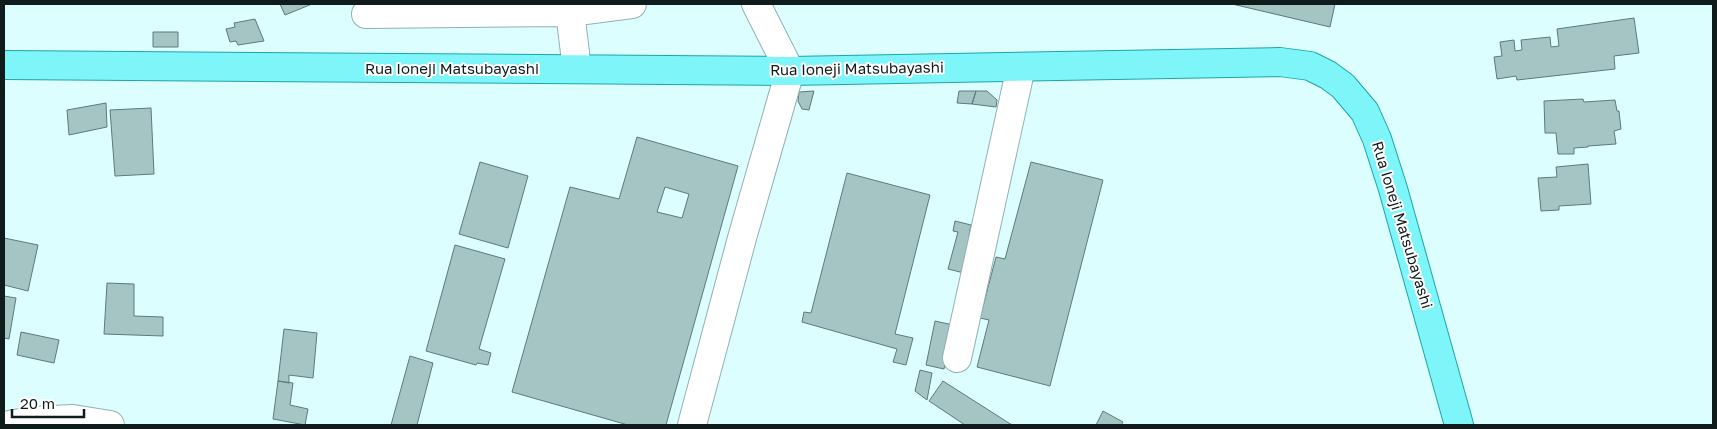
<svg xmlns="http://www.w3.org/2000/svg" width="1717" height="429" font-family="'Golos Text',sans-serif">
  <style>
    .building { fill: #a5c5c5; stroke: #5d7a7b; fill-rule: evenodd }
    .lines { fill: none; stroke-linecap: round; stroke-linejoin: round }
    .minor-casing { stroke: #91b0b1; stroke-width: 30 }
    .major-casing { stroke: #1ea5a9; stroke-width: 30 }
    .minor { stroke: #fff; stroke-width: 28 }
    .major { stroke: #7df5f9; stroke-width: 28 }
    .labels { text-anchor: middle; stroke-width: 4; stroke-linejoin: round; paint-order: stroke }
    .street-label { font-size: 15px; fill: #101b1c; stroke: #fff }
  </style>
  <rect width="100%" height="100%" fill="#ddfeff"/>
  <!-- building -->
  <path class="building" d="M280,4H312L285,15Z
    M1232,4H1335L1330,27Z
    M1634,18L1639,53L1614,56L1615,69L1517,80L1516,76L1497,79L1494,57L1502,56L1500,42L1514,40L1515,51L1522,50L1521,40L1550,37L1551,47L1559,46L1557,29Z
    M255,19L264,41L238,45L236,41L230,42L226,29L235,27L234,23Z
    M153,32H178V47H153Z
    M814,91L809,110L802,109L798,101L799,92Z
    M959,91H976L972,104L957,103Z
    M976,91H987L997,100L996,107L972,104Z
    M1583,99L1584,102L1615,100L1617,111H1619L1621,129L1614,131L1616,144L1588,146V147L1574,148V154H1558L1556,133H1545L1544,101Z
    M106,103L107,127L69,135L67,110Z
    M151,108L154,174L115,176L110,110Z
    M637,137L738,166L666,425H628L512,392L570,187L619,199ZM665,187L689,194L682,218L657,212Z
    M480,162L528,176L508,248L459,234Z
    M1031,162L1103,180L1050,386L977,367L989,320L980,318L996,257L1005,259Z
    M1588,164L1591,204L1559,206V210L1541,211L1538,178L1557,177L1556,167Z
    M847,173L930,195L895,334L913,338L906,365L893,362L897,349L802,322L804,312L811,313Z
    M955,221L971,225L969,236L972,237L964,273L948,269L958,232L953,231Z
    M4,238L38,245L28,291L4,285Z
    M455,245L505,259L479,349L491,353L488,365L477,363L476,365L426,351Z
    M107,283L134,284V316L163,317V336L104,334Z
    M4,296L16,298L9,339L4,338Z
    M935,321L953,325L944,369L926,365Z
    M284,329L317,333L313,378L289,375V383L278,381Z
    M21,332L59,340L54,363L17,355Z
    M410,356L433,363L417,425H391Z
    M920,370L932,373L927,400L915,391Z
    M278,381L293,383L290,405L308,409L305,425L273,419Z
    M943,381L1012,425H965L929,401Z
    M1103,411L1123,422L1121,425H1096Z"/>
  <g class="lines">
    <defs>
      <path id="minor" d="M570,12L577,69
        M366,14L570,12L632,4
        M957,358L1021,67
        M9,425L32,421L73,419L110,425
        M692,425L742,238L790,71L756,4"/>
      <path id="major" d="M4,65L790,71L1280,62L1310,66L1328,75L1343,86L1365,112L1377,139L1393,189L1459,425"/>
    </defs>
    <!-- minor casing -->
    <use href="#minor" class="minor-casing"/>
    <!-- major casing -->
    <use href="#major" class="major-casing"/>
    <!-- minor -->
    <use href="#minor" class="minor"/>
    <!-- major -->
    <use href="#major" class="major"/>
  </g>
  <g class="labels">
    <!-- street labels -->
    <g class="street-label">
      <text x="452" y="74">Rua Ioneji Matsubayashi</text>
      <text transform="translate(857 69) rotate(-1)" y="5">Rua Ioneji Matsubayashi</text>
      <text transform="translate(1402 225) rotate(73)" y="5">Rua Ioneji Matsubayashi</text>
    </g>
  </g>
  <!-- border -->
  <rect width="1717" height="429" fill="none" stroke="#101b1c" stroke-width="10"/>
  <!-- scale -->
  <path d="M12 409v8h72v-8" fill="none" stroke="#101b1c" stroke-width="2.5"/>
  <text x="20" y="409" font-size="15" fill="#101b1c" stroke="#ffffff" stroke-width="4" paint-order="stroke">20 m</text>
</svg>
